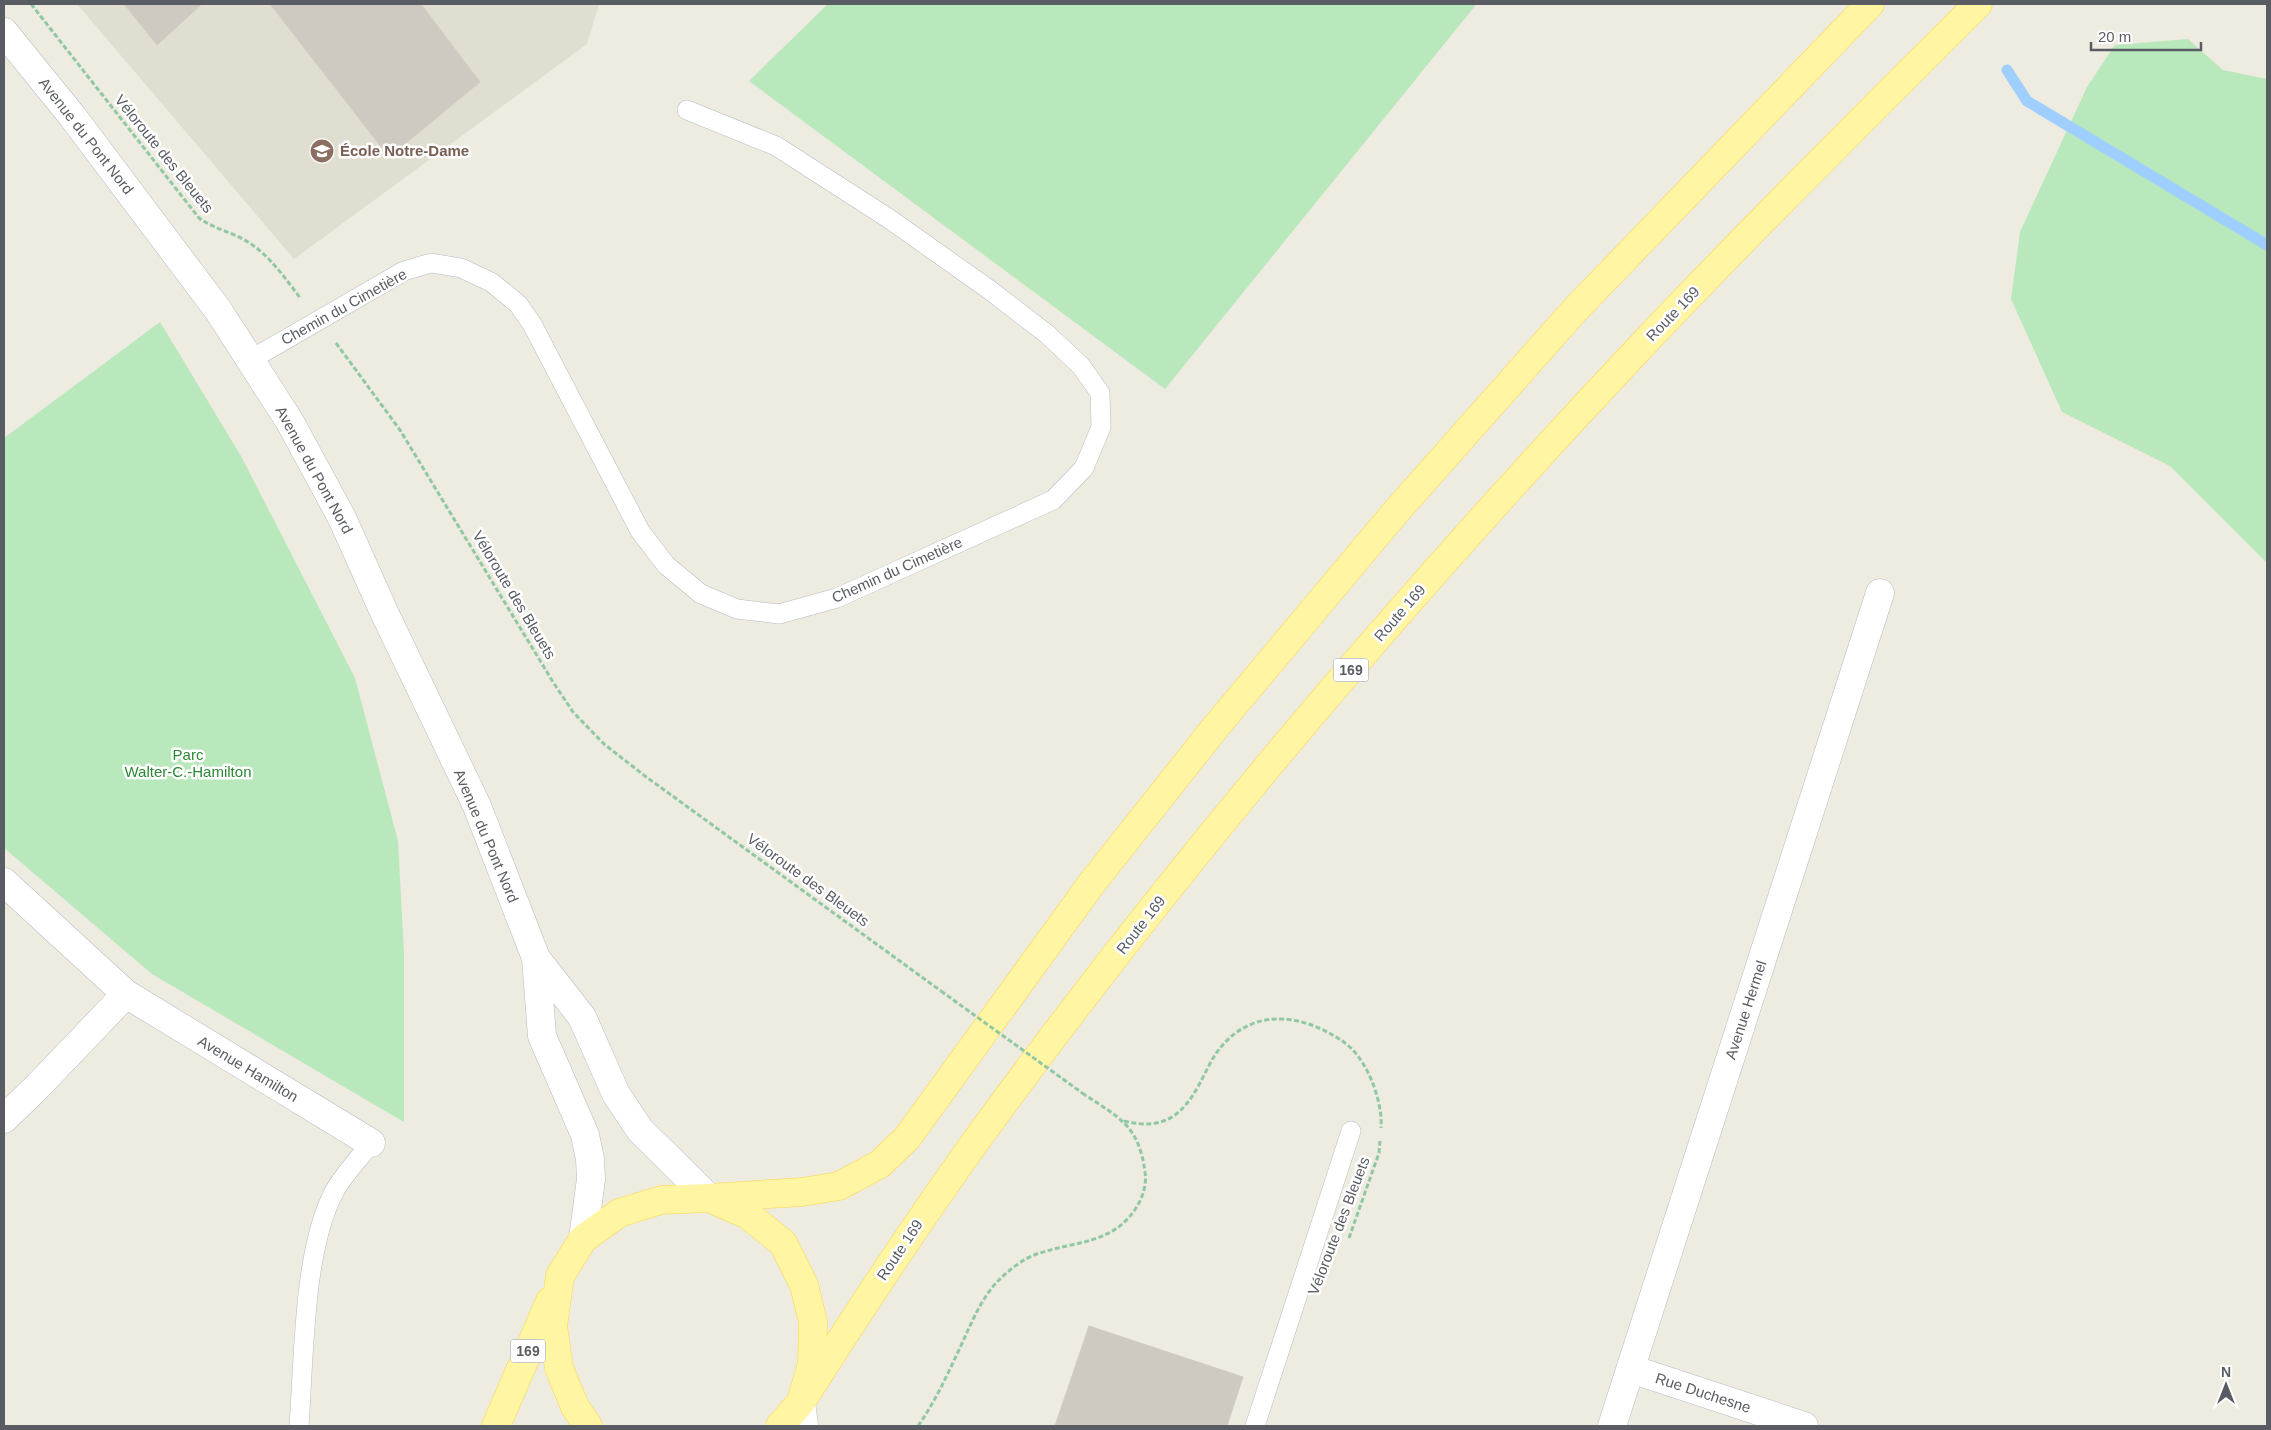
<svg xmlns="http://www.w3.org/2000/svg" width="2271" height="1430" font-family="Arial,sans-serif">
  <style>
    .education { fill: #e0ded0 }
    .green { fill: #b9e8bc }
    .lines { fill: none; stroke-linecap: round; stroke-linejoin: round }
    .stream { stroke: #9ecfff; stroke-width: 11 }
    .building { fill: #cecac1; stroke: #d3cdbe }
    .service-casing { stroke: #b8bbc1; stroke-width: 20 }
    .minor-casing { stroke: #b8bbc1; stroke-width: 29 }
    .tertiary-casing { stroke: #b8bbc1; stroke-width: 29 }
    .primary-casing { stroke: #ffd647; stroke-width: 29 }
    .path { stroke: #90c8a3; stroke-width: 3; stroke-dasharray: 5 2.5; stroke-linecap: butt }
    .service { stroke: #fff; stroke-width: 19 }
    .minor { stroke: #fff; stroke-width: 28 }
    .tertiary { stroke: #fff; stroke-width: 28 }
    .primary { stroke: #fff5a3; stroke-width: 28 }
    .path-bridge { stroke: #90c8a3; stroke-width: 3; stroke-dasharray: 5 2.5; stroke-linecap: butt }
    .labels { text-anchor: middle; stroke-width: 5; stroke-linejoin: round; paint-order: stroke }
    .shield { fill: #fff; stroke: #8b8e92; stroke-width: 1 }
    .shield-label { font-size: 14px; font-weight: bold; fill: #595d63 }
    .street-label { font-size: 15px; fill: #595d63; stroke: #fff }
    .education-label { font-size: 15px; font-weight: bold; fill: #785e54; stroke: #fff; text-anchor: start }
    .park-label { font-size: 15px; fill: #2c8735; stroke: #fff }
  </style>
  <rect width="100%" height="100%" fill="#eeebe0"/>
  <!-- education -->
  <path class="education" d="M77,4H599L587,44L294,259Z"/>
  <!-- green -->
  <path class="green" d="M828,4H1473L1475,6L1165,389L749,81Z
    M2188,39L2223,70L2267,79V563L2170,466L2062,412L2011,299L2020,232L2087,87L2115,45Z
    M160,322L241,456L355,678L398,841L404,953V1122L152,974L4,848V438Z"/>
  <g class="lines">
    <!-- stream -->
    <path class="stream" d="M2007,70L2027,101L2267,245"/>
  </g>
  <!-- building -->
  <path class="building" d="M124,4H202L157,45Z
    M270,4H421L480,82L389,157Z
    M1089,1326L1243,1377L1227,1426H1055Z"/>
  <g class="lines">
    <defs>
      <path id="service" d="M250,360L404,271L431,263L461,268L491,282L518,304L532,324L640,531L666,565L701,594L737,609L779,614L837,598L1053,500L1084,468L1101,427L1100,393L1081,366L1047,334L987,288L888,218L776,146L687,110
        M299,1426C304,1359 303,1251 334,1192C343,1175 359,1159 371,1143
        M1255,1426L1351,1131"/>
      <path id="minor" d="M4,882L126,994L371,1143
        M4,1119L38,1086L126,994
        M1631,1369L1804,1426
        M1612,1426L1880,593"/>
      <path id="tertiary" d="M4,32L73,117L218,310L290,422L342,518L384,612L477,806L536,958L582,1017L616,1094L640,1130L709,1198
        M536,958L542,1036L585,1135L590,1159L591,1179L583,1239
        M801,1402L804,1426"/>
      <path id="primary" d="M709,1198L802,1192L839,1186L880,1164L907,1138L1092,883L1214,729L1394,514L1574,311L1870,4
        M801,1402C859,1311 918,1221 981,1134C1178,863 1400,603 1630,358C1743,238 1861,121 1978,4
        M496,1426L550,1301
        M588,1426L575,1407L559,1368L553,1326L560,1276L583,1239L619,1213L661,1200L709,1198L748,1215L783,1243L804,1285L813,1322L812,1364L801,1402L780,1426"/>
    </defs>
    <!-- service casing -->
    <use href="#service" class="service-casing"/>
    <!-- minor casing -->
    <use href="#minor" class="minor-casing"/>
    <!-- tertiary casing -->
    <use href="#tertiary" class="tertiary-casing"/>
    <!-- primary casing -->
    <use href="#primary" class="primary-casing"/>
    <!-- path -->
    <path class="path" d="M31,4L199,218C214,229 232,232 248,242C270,256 285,278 301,299
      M336,343L400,430L553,682L573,712L604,744L645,776L941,991
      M1124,1121C1140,1125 1157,1126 1172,1117C1194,1103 1202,1076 1215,1055C1248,1006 1302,1012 1345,1043C1367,1059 1383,1101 1381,1128
      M1349,1238L1379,1153L1380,1141
      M918,1426C937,1399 950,1369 964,1339C973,1319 983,1296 999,1280C1009,1270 1025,1257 1040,1253C1076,1241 1113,1244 1136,1208C1143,1197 1147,1184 1145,1172C1139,1126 1120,1118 1085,1095"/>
    <!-- service -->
    <use href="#service" class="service"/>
    <!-- minor -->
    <use href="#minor" class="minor"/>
    <!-- tertiary -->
    <use href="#tertiary" class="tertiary"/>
    <!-- primary -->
    <use href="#primary" class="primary"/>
    <!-- path-bridge -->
    <path class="path-bridge" d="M941,991L1085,1095"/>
  </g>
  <!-- icons -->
  <defs>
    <symbol id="school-disc" viewBox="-11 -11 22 22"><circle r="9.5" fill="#8d6e63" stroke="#fff"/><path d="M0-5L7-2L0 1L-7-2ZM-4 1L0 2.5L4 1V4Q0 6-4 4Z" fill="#fff"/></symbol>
  </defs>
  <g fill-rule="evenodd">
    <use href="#school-disc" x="308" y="137" width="28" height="28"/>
  </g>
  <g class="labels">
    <!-- shield labels -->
    <g class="shield">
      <rect x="1333.5" y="658.5" width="35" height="23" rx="4"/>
      <rect x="510.5" y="1339.5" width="35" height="23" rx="4"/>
    </g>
    <g class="shield-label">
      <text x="1351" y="675">169</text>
      <text x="528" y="1356">169</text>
    </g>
    <!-- street labels -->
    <g class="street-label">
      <text transform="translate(86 136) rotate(52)" y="5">Avenue du Pont Nord</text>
      <text transform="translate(164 154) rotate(51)" y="5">Véloroute des Bleuets</text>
      <text transform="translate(344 307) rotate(-29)" y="5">Chemin du Cimetière</text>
      <text transform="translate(1673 314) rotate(-46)" y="5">Route 169</text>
      <text transform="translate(314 470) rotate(61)" y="5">Avenue du Pont Nord</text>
      <text transform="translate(897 570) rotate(-24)" y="5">Chemin du Cimetière</text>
      <text transform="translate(514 595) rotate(59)" y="5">Véloroute des Bleuets</text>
      <text transform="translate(1400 613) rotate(-49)" y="5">Route 169</text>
      <text transform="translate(486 836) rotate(67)" y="5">Avenue du Pont Nord</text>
      <text transform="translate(808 880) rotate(36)" y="5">Véloroute des Bleuets</text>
      <text transform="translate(1141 925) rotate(-52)" y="5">Route 169</text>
      <text transform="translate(1746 1010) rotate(-72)" y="5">Avenue Hermel</text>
      <text transform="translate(248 1069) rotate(31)" y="5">Avenue Hamilton</text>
      <text transform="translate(1339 1226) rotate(-69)" y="5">Véloroute des Bleuets</text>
      <text transform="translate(900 1250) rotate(-56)" y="5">Route 169</text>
      <text transform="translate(1703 1393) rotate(18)" y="5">Rue Duchesne</text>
    </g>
    <!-- education labels -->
    <g class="education-label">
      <text x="340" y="156">École Notre-Dame</text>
    </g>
    <!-- park labels -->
    <g class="park-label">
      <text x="188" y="760">Parc<tspan x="188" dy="17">Walter-C.-Hamilton</tspan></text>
    </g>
  </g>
  <!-- border -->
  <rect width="2271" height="1430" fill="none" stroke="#595d63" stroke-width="10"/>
  <!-- north arrow -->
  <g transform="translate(2226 1385)" stroke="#ffffff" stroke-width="4" paint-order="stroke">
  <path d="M0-4L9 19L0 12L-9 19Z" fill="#595d63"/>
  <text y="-8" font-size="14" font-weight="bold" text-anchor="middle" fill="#595d63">N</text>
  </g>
  <!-- scale -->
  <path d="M2091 42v8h110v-8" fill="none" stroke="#595d63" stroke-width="2.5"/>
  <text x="2098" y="42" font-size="15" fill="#595d63" stroke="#ffffff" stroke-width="4" paint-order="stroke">20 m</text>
</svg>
